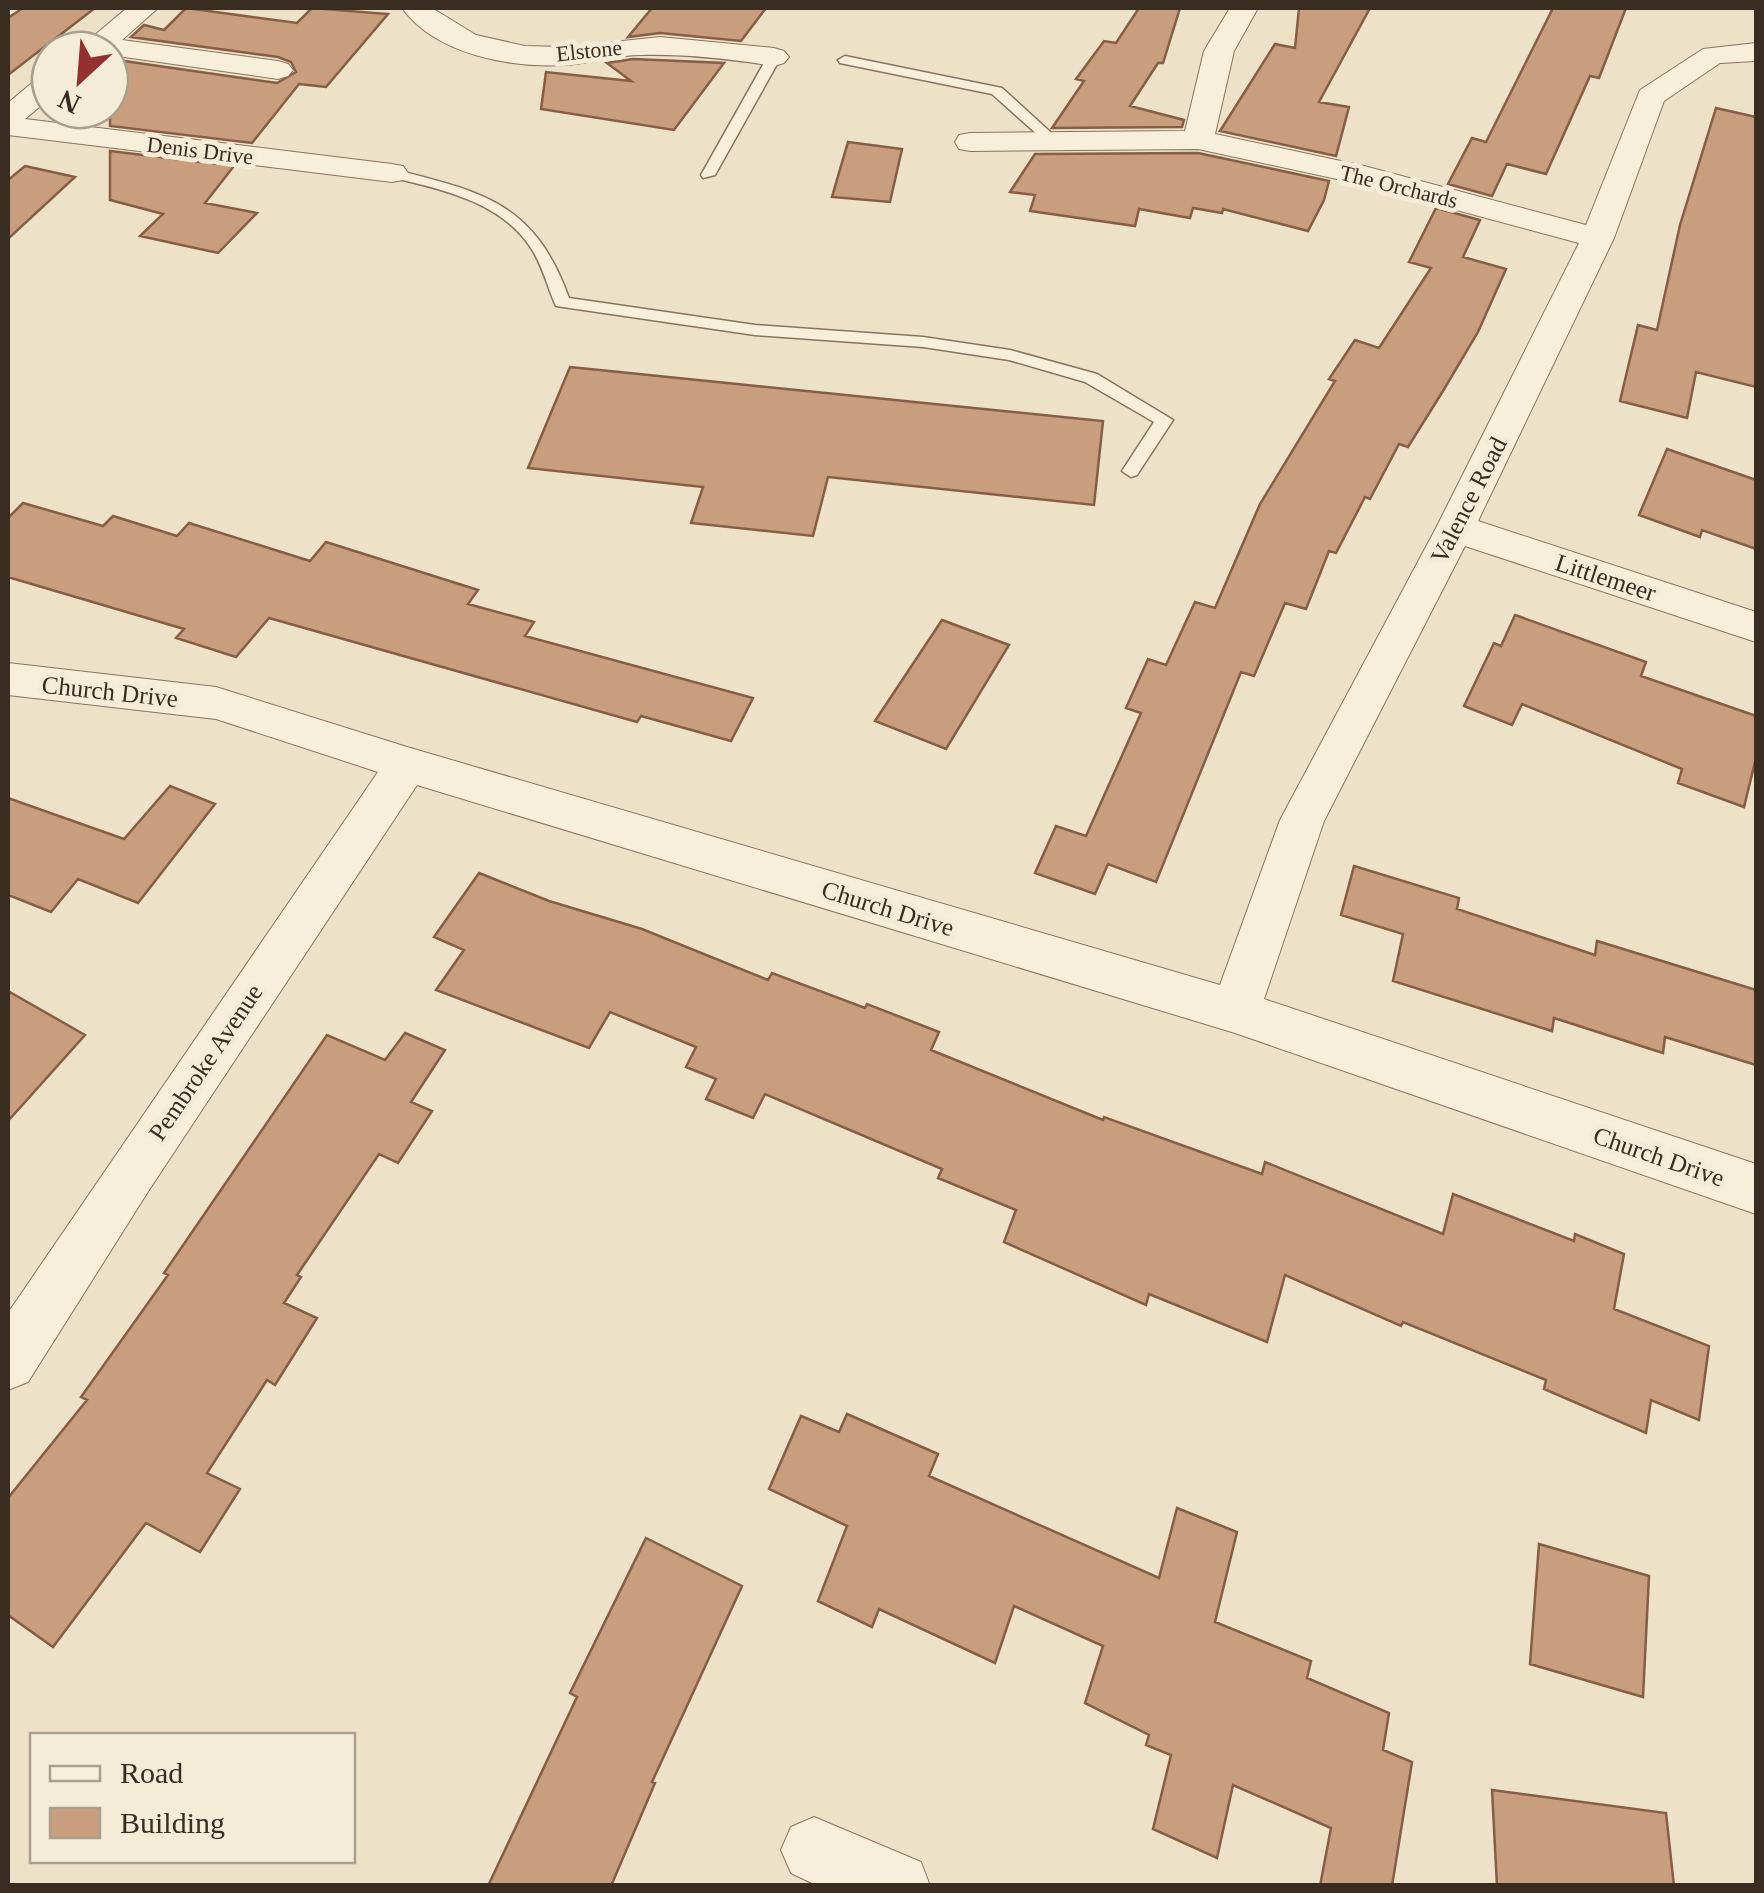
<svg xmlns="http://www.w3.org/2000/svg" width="1764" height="1893" font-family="Georgia,serif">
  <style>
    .building { fill: #c99e7f; stroke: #865e44; stroke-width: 2.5 }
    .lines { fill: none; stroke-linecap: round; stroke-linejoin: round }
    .service-casing { stroke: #88745d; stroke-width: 3 }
    .minor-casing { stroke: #88745d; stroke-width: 2 }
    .service { fill: #f8efda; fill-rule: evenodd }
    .minor { fill: #f8efda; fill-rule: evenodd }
    .labels { text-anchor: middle; stroke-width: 10; stroke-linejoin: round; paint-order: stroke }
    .far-street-label { font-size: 22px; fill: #392c20; stroke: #f4ecd7 }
    .street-label { font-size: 25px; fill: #392c20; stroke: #f4ecd7 }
  </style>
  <rect width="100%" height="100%" fill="#ede2c7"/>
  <!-- building -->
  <path class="building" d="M23,8H95L8,75V18Z
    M186,8L297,23L312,8L388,14L326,87L299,84L252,143L110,126V59L277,83L296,72L291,62L278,57L131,37L144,25L164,30Z
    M652,8H766L741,41L660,33L628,37Z
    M1139,8H1180L1163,63H1158L1130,106L1184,120L1182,127L1052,128L1084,81L1076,79L1104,41L1116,43Z
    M1299,8H1370L1319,102L1349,107L1336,156L1220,131L1275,44L1295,48Z
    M1553,8H1626L1599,78L1590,76L1546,174L1507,164L1492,196L1448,184L1472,138L1486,142Z
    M633,59L724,63L674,130L541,109L546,72L631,81L607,63Z
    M1716,108L1756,117V387L1696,372L1687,418L1620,401L1638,325L1657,330L1680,225Z
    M848,142L902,149L890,202L832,197Z
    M110,151L234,166L205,203L257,213L218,253L140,236L163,214L110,200Z
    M1198,153L1329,181L1324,200L1308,231L1223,209L1222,213L1193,208L1190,218L1139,209L1135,226L1030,211L1035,195L1010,192L1035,154Z
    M25,166L75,177L8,239V180Z
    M1436,208L1480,220L1463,257L1506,269L1478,332L1443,391L1408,447L1399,444L1370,499L1365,497L1336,553L1329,551L1306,609L1285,603L1254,676L1241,672L1156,882L1108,864L1095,894L1035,873L1056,826L1086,836L1141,713L1126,708L1148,659L1166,665L1195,602L1215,608L1260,504L1335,381L1329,379L1355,340L1379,348L1431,268L1409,262Z
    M570,367L1103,421L1094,505L828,477L813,536L691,523L703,487L528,468Z
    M1667,449L1756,480V549L1702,530L1700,537L1639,515Z
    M23,503L103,526L113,516L177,536L189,523L310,561L326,542L478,590L468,604L534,622L525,636L753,698L731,741L641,716L637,722L269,618L236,657L176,638L184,629L8,577V518Z
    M1515,615L1646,662L1641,676L1756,716V758L1744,807L1678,783L1682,769L1522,704L1512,725L1464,706L1494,643L1501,646Z
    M942,620L1009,645L946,749L875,721Z
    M170,786L215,804L138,903L78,879L51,912L8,895V798L124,839Z
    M1354,866L1459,898L1457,909L1595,955L1597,941L1756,990V1065L1665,1037L1663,1053L1554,1018L1552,1031L1393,981L1403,934L1341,915Z
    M479,873L549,901L642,929L768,980L772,973L865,1008L867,1004L939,1032L931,1050L1103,1120L1104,1117L1262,1174L1265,1162L1443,1234L1453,1194L1574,1241L1575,1234L1624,1254L1614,1309L1709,1346L1699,1420L1651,1400L1646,1433L1544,1389L1546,1380L1403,1322L1401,1326L1285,1275L1267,1342L1149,1294L1146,1305L1004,1242L1016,1210L938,1178L942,1169L765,1094L753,1118L706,1099L716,1079L686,1067L696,1047L610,1012L589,1048L436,990L464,950L434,937Z
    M8,991L85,1035L8,1121Z
    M405,1033L445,1050L411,1102L432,1111L398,1163L379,1154L297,1275L301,1277L284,1303L317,1318L275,1385L267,1380L207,1473L240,1489L200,1552L146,1523L53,1647L8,1615V1498L87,1400L81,1397L168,1275L164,1273L327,1035L385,1060Z
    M847,1414L938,1454L929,1476L1159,1578L1177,1508L1237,1532L1215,1622L1311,1661L1307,1678L1389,1713L1383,1750L1412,1762L1392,1886H1320L1331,1828L1233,1785L1217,1858L1153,1829L1171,1755L1146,1745L1149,1735L1085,1703L1103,1646L1014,1606L995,1663L879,1609L872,1627L818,1601L847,1526L769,1489L801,1416L839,1432Z
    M646,1538L742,1586L652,1782L655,1783L611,1886H488L577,1697L570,1693Z
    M1539,1544L1649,1576L1643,1697L1530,1664Z
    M1492,1790L1666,1813L1674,1886H1497Z"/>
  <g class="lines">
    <defs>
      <path id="service" d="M769,54L781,57L715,175L703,178L701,175Z
        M845,56L1002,88L1059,140L1047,143L992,94L840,63L838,60Z
        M392,169C483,192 534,202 569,298L755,325L923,337L1010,350L1097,374L1173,420L1137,475L1131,477L1122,471L1154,422L1085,382L1009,360L923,347L755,335L556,306C547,287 543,266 531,248C500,200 438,189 387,176V170Z"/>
      <path id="minor" d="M127,8H158L122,40L278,61L288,64L293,70L288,76L278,79L110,55V50H77Z
        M402,8H432L476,35L525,46L566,47L660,37L774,48L784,51L789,57L784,63L774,66C730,59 687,54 642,55C616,55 591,63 565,65C511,68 436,55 402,8Z
        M1230,8H1258L1234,51L1215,134L1364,166L1586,225L1640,90L1703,49L1756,43V61L1720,63L1664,101L1614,238L1478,521L1756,612V642L1465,546L1324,821L1264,999L1756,1164V1214L1235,1033L417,785L149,1190L28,1382L8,1390V1313L378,772L216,719L8,695V663L216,687L407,747L1220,985L1280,820L1436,528L1579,243L1360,184L1198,149L970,151L959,149L955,142L959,135L970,133L1185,131L1204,51Z
        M50,74V98L25,119L392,164L403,166L408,173L403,180L392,182L8,135V103L39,77Z
        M814,1817L921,1862L930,1886H818L791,1873L781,1850L791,1827Z"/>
    </defs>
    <!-- service casing -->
    <use href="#service" class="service-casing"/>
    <!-- minor casing -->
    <use href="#minor" class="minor-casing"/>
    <!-- service -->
    <use href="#service" class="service"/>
    <!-- minor -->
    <use href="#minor" class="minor"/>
  </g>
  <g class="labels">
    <!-- far-street labels -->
    <g class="far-street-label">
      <text transform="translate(589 50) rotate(-6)" y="8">Elstone</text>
      <text transform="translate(200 150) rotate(7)" y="8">Denis Drive</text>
      <text transform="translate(1399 186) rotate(14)" y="8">The Orchards</text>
    </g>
    <!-- street labels -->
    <g class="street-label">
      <text transform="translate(1468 500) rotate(-63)" y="9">Valence Road</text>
      <text transform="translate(1606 577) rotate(18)" y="9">Littlemeer</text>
      <text transform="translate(110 691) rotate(6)" y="9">Church Drive</text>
      <text transform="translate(888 908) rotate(17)" y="9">Church Drive</text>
      <text transform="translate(205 1062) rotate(-56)" y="9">Pembroke Avenue</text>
      <text transform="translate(1659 1156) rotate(19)" y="9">Church Drive</text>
    </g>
  </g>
  <!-- border -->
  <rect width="1764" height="1893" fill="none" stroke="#392c20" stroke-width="20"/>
  <!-- legend -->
  <rect x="30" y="1733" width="325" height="130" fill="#f4ecd7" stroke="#a99f8e" stroke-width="2.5"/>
  <rect x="50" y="1766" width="50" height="15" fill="#f8efda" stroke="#a99f8e" stroke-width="2.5"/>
  <text x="120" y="1783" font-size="30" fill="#392c20">Road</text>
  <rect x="50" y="1808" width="50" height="30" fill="#c99e7f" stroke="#a99f8e" stroke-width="2.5"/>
  <text x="120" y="1833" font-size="30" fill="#392c20">Building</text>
  <!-- north arrow -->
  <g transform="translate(80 80) rotate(206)"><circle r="48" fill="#f4ecd7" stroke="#a99f8e" stroke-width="2.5"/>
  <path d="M0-8L18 38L0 25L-18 38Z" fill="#943030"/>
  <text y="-15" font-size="28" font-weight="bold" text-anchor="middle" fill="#392c20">N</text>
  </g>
</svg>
